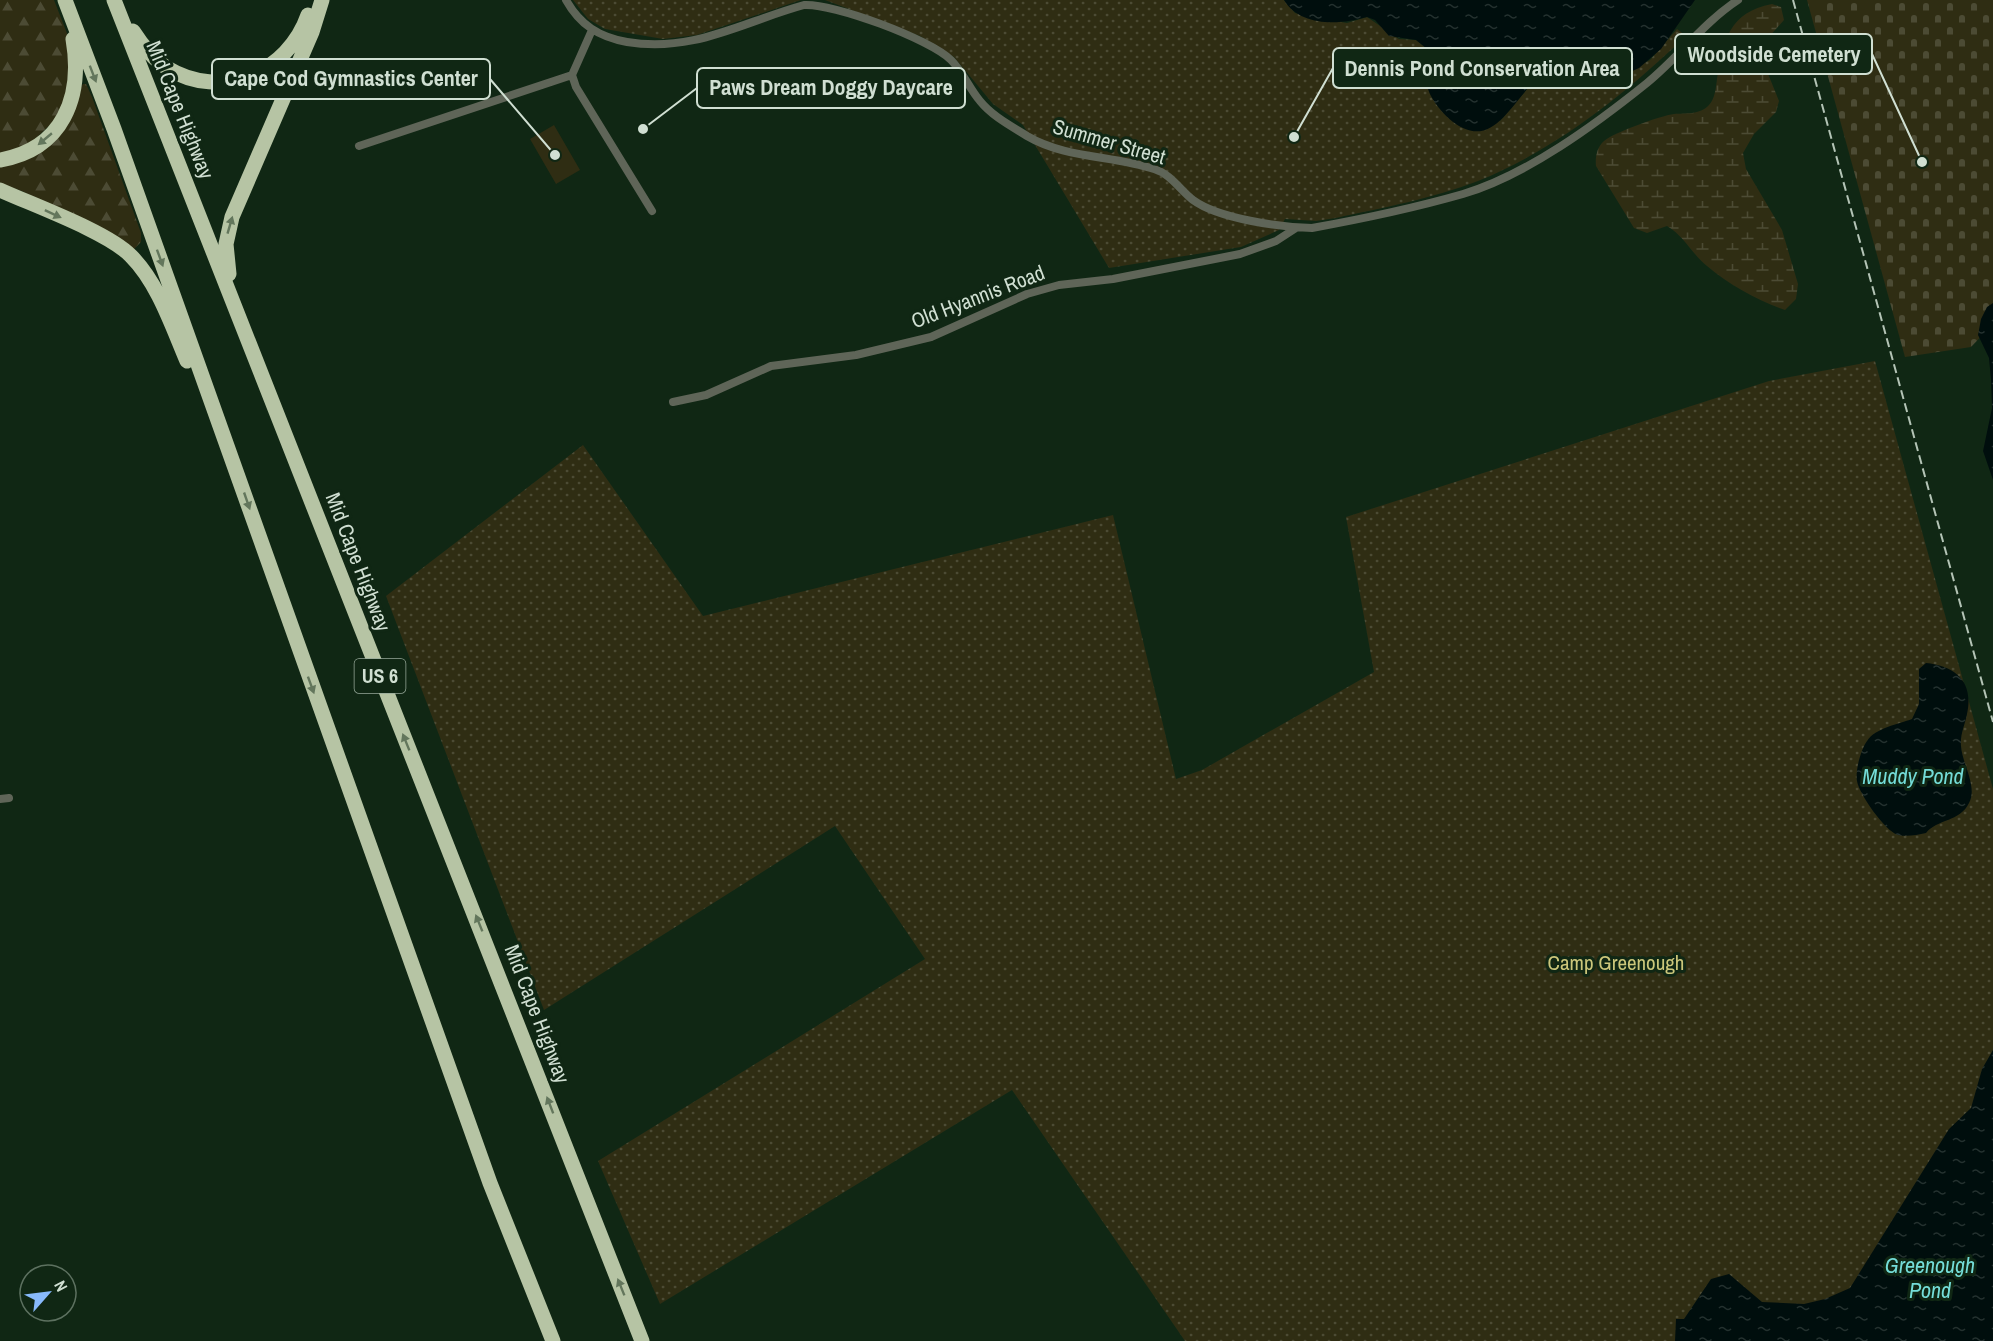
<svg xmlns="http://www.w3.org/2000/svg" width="1993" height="1341" font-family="'Archivo Narrow',sans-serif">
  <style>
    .grass { fill: #2f2d13 }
    .forest { fill: url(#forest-firs) }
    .wetland { fill: url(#wetland-marsh) }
    .cemetery { fill: url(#cemetery-stones) }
    .park { fill: url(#park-dots) }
    .water { fill: url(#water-ripples) }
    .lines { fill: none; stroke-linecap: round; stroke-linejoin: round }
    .minor { stroke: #5f6558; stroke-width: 8 }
    .motorway { stroke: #b6c4a4; stroke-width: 15 }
    .rail { stroke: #b4c4b6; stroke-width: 2; stroke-dasharray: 9 4.5; stroke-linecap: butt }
    .oneway { fill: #63765c }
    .labels { text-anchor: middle; stroke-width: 6; stroke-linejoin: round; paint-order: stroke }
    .shield { fill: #102714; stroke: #96a899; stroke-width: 1.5 }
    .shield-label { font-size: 20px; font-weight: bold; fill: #d0dfd2 }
    .street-label { font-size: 21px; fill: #d0dfd2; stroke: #102714 }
    .park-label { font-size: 21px; fill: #ccc77b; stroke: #102714 }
    .water-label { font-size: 22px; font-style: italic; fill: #74ddd8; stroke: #102714 }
    .leader { fill: none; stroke: #d0dfd2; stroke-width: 2 }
    .callout-dot { fill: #d0dfd2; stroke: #102714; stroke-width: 2 }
    .callout { fill: #102714; stroke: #d0dfd2; stroke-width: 2 }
    .callout-label { font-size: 22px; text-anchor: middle; font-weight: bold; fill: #d0dfd2 }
  </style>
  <defs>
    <pattern id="forest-firs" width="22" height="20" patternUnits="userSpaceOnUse" patternTransform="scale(1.5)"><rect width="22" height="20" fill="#2f2d13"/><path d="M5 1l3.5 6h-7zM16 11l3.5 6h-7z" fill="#4c4b34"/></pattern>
    <pattern id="wetland-marsh" width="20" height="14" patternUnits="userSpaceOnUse" patternTransform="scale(1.5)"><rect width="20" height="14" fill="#2f2d13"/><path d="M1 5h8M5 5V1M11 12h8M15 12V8" fill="none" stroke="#4c4b34"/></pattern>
    <pattern id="cemetery-stones" width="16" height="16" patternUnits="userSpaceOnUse" patternTransform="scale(1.5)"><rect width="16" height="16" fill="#2f2d13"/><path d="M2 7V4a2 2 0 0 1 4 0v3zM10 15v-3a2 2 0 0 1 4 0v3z" fill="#4c4b34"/></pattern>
    <pattern id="park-dots" width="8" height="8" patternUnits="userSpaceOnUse" patternTransform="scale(1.5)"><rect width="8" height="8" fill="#2f2d13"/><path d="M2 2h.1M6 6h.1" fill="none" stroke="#4c4b34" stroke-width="1.8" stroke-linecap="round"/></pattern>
    <pattern id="water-ripples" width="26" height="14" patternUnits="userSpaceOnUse" patternTransform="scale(1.5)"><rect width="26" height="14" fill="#000e0d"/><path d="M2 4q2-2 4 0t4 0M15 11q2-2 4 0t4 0" fill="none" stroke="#24312f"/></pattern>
  </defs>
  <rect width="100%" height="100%" fill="#102714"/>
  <!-- grass -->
  <path class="grass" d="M554,125L580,170L556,184L530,139Z
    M26,157L22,191L0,184V164Z"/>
  <!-- forest -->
  <path class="forest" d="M0,0H54L68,36L72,73L59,116L31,143L0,155Z
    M83,84H86L92,97L141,233V242L134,249L22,191L9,182L7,177L9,169L26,157Z"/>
  <!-- wetland -->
  <path class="wetland" d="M1772,4L1781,7L1784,20L1758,49L1779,101L1776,112L1754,134L1743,153L1746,169L1782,230L1798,284L1796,299L1785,310C1759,301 1729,285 1707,266C1692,254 1684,236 1667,226L1647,233L1634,228L1596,166C1595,157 1597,147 1604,141C1615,132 1660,116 1674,114C1685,113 1700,115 1709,105C1715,99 1716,87 1717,79C1723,41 1729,12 1772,4Z"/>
  <!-- cemetery -->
  <path class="cemetery" d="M1807,0H1993V324L1971,347L1905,357Z"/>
  <!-- park -->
  <path class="park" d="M573,0H801L697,35L663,39L605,29L588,19Z
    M825,0H1284L1295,13L1307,16L1347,23L1367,17L1399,39L1416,40L1426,48V63L1500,121L1529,87L1558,84L1571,89H1593L1650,60L1677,29L1686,36C1625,94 1557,149 1478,181C1435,198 1381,208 1336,218L1316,221L1285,219L1279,230L1241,247L1109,268L1023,125L993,104L954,57L920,36Z
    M1875,361L1993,789V1341H1185L1012,1090L660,1304L598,1161L925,959L835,826L544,1010L386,596L583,445L703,616L1113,515L1176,779L1202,770L1374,672L1346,517L1769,381Z"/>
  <!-- water -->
  <path class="water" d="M1284,0H1695L1661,49L1639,68L1593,89H1571L1558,84L1529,87C1507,111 1489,149 1453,122C1444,115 1431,100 1428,89C1423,76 1429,61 1426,48L1416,40L1389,36L1375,20L1367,17C1340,25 1300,27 1284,0Z
    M1993,303V480L1983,451L1992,408L1991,380L1989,358L1978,335L1981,319L1987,307Z
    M1926,663C1956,666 1974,682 1967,714C1965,725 1960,734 1961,746C1962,763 1978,787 1969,803C1960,822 1937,819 1926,833C1917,835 1907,837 1898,835C1885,831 1859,794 1857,781C1855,771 1861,749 1867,741C1875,728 1899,724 1912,719L1919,704V669Z
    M1993,1050V1341H1675L1676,1319H1684L1711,1279L1729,1274L1762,1302L1804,1304L1825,1299L1850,1288L1949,1129L1971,1108L1982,1069Z"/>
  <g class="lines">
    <!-- minor -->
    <path class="minor" d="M566,0C580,25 599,37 627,42C694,53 742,22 804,5C833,3 930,39 951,60C963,72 969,88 980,101C992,116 1011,126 1027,136C1066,159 1113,155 1154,169C1171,174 1180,190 1193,200C1219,219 1280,227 1312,228C1362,219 1414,208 1463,194C1527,175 1596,124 1647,83C1679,57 1703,23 1738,0
      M592,30L572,75L576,87L652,211
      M359,146L572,75
      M673,402L706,395L771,366L856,355L931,337L1027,294L1059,285L1113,279L1240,254L1276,241L1296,228
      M0,799L9,798"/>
    <!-- motorway -->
    <path class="motorway" d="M65,0L114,129L490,1183L553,1341
      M114,0L642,1341
      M133,31C142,45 153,59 167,68C221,101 288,73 308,15
      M0,160C63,149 83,97 73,39
      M0,190C33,205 108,232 131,256C158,283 172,326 187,361
      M229,274L226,244L232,217L312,32L322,0"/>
    <!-- rail -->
    <path class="rail" d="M1793,0L1993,722"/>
  </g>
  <!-- one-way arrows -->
  <defs><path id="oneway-solid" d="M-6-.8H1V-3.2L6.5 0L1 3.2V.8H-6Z" transform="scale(1.5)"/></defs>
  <g class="oneway">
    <use href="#oneway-solid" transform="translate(93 74) rotate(69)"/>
    <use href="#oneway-solid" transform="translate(45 139) rotate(140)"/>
    <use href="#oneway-solid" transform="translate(53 214) rotate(25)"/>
    <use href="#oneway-solid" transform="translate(230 225) rotate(-74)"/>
    <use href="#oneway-solid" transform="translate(160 258) rotate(70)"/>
    <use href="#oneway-solid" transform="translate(247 501) rotate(71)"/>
    <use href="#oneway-solid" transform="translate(311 685) rotate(70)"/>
    <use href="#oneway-solid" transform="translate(406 742) rotate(-112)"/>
    <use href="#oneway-solid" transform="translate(479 923) rotate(-112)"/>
    <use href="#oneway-solid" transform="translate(550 1105) rotate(-111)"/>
    <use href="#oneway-solid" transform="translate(621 1287) rotate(-112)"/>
  </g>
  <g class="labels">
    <!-- shield labels -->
    <rect class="shield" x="354.5" y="659" width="51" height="34" rx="4.5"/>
    <g class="shield-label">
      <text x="380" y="683">US 6</text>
    </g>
    <!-- street labels -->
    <g class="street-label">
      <text transform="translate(180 110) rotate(68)" y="7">Mid Cape Highway</text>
      <text transform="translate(1109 142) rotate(16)" y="7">Summer Street</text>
      <text transform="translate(978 297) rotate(-21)" y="7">Old Hyannis Road</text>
      <text transform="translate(358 562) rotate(69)" y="7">Mid Cape Highway</text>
      <text transform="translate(537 1014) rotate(69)" y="7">Mid Cape Highway</text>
    </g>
    <!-- park labels -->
    <g class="park-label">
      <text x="1616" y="970">Camp Greenough</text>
    </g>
    <!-- water labels -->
    <g class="water-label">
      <text x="1913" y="784">Muddy Pond</text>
      <text x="1930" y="1273">Greenough<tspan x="1930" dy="25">Pond</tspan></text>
    </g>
  </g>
  <!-- callouts -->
  <path class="leader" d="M1922 162L1872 54M1294 137L1333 68M555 155L490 79M643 129L697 88"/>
  <g class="callout-dot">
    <circle cx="1922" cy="162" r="6"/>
    <circle cx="1294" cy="137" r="6"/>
    <circle cx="555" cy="155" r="6"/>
    <circle cx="643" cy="129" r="6"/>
  </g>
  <g class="callout">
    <rect x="1675" y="34" width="197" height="40" rx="6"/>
    <rect x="1333" y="48" width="299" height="40" rx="6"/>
    <rect x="212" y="59" width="278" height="40" rx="6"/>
    <rect x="697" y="68" width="268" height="40" rx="6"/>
  </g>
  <g class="callout-label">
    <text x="1774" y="62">Woodside Cemetery</text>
    <text x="1482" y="76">Dennis Pond Conservation Area</text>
    <text x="351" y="86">Cape Cod Gymnastics Center</text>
    <text x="831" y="95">Paws Dream Doggy Daycare</text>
  </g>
  <!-- north arrow -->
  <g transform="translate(48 1293) rotate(62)"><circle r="28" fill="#102714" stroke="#5d7160" stroke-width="1.5"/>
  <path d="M0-4.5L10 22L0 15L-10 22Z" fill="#88bafc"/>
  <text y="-9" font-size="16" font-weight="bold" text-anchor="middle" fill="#d0dfd2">N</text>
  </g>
</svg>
